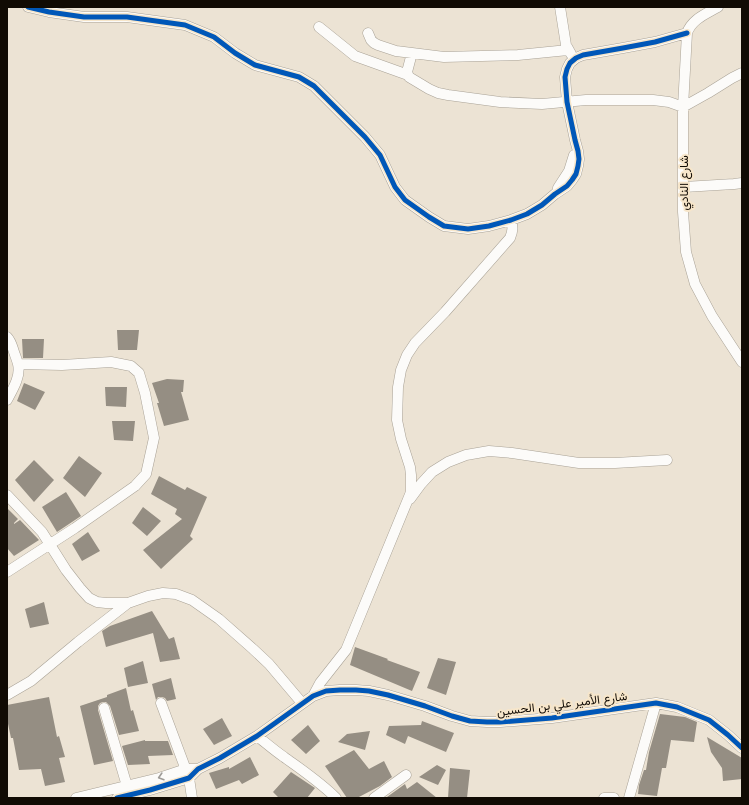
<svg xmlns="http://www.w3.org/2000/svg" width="749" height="805" font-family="'Libre Baskerville',Vazirmatn,serif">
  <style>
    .building { fill: #958e83 }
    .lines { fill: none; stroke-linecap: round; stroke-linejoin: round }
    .minor-casing { stroke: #a9a296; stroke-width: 11 }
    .minor { stroke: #fcfbf9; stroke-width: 10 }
    .cycleway-casing { stroke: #f7e6ca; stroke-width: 8 }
    .cycleway { stroke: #0057b8; stroke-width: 5 }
    .oneway { stroke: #9e9b97 }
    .labels { text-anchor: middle; stroke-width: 4; stroke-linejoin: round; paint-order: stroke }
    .street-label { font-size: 12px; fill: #110b04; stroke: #f7e6ca }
  </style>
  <rect width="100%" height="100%" fill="#ece3d4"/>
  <!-- building -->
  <path class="building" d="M117,330H139L137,350H118Z
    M22,339H44L43,358H23Z
    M167,379L184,380L183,392H181L189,420L164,426L157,403H159L152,383Z
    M24,383L45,392L35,410L17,401Z
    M105,387H127L126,407L106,406Z
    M112,421H135L133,441L114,440Z
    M79,456L102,473L85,497L63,478Z
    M34,460L54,480L34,502L15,480Z
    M159,476L185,490L187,487L207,497L190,536L193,539L161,569L143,550L182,519L175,514L177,509L151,494Z
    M66,492L81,516L57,532L42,507Z
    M143,507L161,521L147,536L132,523Z
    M7,508L18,519L14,523V524L20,520L39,540L14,556L7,548Z
    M88,532L100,551L82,561L72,544Z
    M44,602L49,624L30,628L25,609Z
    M152,611L169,639L174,637L180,659L160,662L153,633L106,647L102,631L110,626Z
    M355,647L388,659L387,660L420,672L412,691L350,665Z
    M438,658L456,662L446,695L427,688Z
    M143,661L148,683L128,687L124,668Z
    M171,678L176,699L167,701L165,698L162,697H158L156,700L152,684Z
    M126,688L131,711L133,710L139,731L119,735L110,706L106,702H103L100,703L98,706V710L113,761L94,765L80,706L107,697V695Z
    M49,697L57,737L59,736L65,757L59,758L65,782L45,786L41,769L19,770L13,738H11L7,719V705Z
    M660,714L685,717L697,722L694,742L671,740L666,768H662L657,796L638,794L639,785L644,770H646L649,752Z
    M222,718L232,736L214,745L203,729Z
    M422,721L454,733L446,752L408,736L405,744L386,735L389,726L421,725Z
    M308,725L320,741L306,754L291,740Z
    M370,731L365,750L338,742L347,734Z
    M707,737L742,758V779L723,781L722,768L711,752Z
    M145,741H168L173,755L148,756L150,764L128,765L122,746L145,740Z
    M354,750L369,769L384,761L392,777L380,786L357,798H347L325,766Z
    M250,757L259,775L242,784L239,780L216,789L209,773L229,767V769Z
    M437,765L446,770L438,785L419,777Z
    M450,768L470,770L467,798H448Z
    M291,772L315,788L307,798H279L273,792Z
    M417,782L437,798H388L387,797L405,784L407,789Z"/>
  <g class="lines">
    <defs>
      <path id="minor" d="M28,7L49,12L84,17H127L185,25L214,37L235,53L255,65L299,77L314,86L365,137L380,155L395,187L405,200L429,217L444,226L468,229L489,226L511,220L527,214L542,205L555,194L567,186L572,180L576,174L578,166L579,159L578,151L575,140L567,102L565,77L567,69L570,63L576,58L583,55L623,48L655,42L687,33
        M560,7L566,45L571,54
        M718,7C706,14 692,19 687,33L683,107V212L686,252L695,284L712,316L742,362
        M319,27L355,56L408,75
        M368,33L371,40L374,43L378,45L396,51L444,57L518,55L568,50
        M412,53L407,72L409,77L429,89L438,93L448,95L500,102L542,104L586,100H653L669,102L683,107L708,93L732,78L742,73
        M684,187L734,184L742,183
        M558,188L569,171L574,155
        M7,337C11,341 12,346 14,352C15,355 17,360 18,364C21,376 13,389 7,400
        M7,495L42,532L66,570L80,588L89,598L97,602L106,603H128L148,596L163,593L176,594L192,600L219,619L253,649L269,664L302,703
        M410,499L421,484L432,472L448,462L466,455L489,451L512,453L579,463H615L667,460
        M7,572L75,528L135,486L146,474L154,438L145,393L139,373L131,366L111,362L62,365L18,364
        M7,695L31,681L78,642L128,603
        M313,696L320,683L346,650L411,492V475L410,467L401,439L397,420L398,387L401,370L407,355L415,343L445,312L510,238C513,231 513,227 511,220
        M161,703L189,778L192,798
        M104,708L127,786
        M257,736C266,743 275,751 284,757C302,770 320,782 336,798
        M76,798L159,778L186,769H198
        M117,798L150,790L189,778L198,769L220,758L257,736L313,696L326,691L340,690H356L369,691L388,695L425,706L452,716L470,721L487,722H500L552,718L656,703L677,707L709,720L728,735L742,748
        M374,798L406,775
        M604,798H614
        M629,798L656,703"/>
    </defs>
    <!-- minor casing -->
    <use href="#minor" class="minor-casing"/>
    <!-- minor -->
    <use href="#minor" class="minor"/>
    <defs>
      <path id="cycleway" d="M28,7L49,12L84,17H127L185,25L214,37L235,53L255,65L299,77L314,86L365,137L380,155L395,187L405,200L429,217L444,226L468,229L489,226L511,220L527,214L542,205L555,194L567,186L572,180L576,174L578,166L579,159L578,151L575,140L567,102L565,77L567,69L570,63L576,58L583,55L623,48L655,42L687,33
        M117,798L150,790L189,778L198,769L220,758L257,736L313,696L326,691L340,690H356L369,691L388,695L425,706L452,716L470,721L487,722H500L552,718L656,703L677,707L709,720L728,735L742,748"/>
    </defs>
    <!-- cycleway casing -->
    <use href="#cycleway" class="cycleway-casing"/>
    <!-- cycleway -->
    <use href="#cycleway" class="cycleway"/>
  </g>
  <!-- one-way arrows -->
  <defs><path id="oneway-chevron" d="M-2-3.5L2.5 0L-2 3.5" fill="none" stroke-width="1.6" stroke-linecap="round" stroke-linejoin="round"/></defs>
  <use class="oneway" href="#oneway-chevron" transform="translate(161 777) rotate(163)"/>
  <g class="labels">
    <!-- street labels -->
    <g class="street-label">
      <text transform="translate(684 183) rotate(-90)" y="4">شارع النادي</text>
      <text transform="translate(562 704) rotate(-7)" y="4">شارع الأمير علي بن الحسين</text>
    </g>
  </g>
  <!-- border -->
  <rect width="749" height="805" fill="none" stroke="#110b04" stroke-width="16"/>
</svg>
